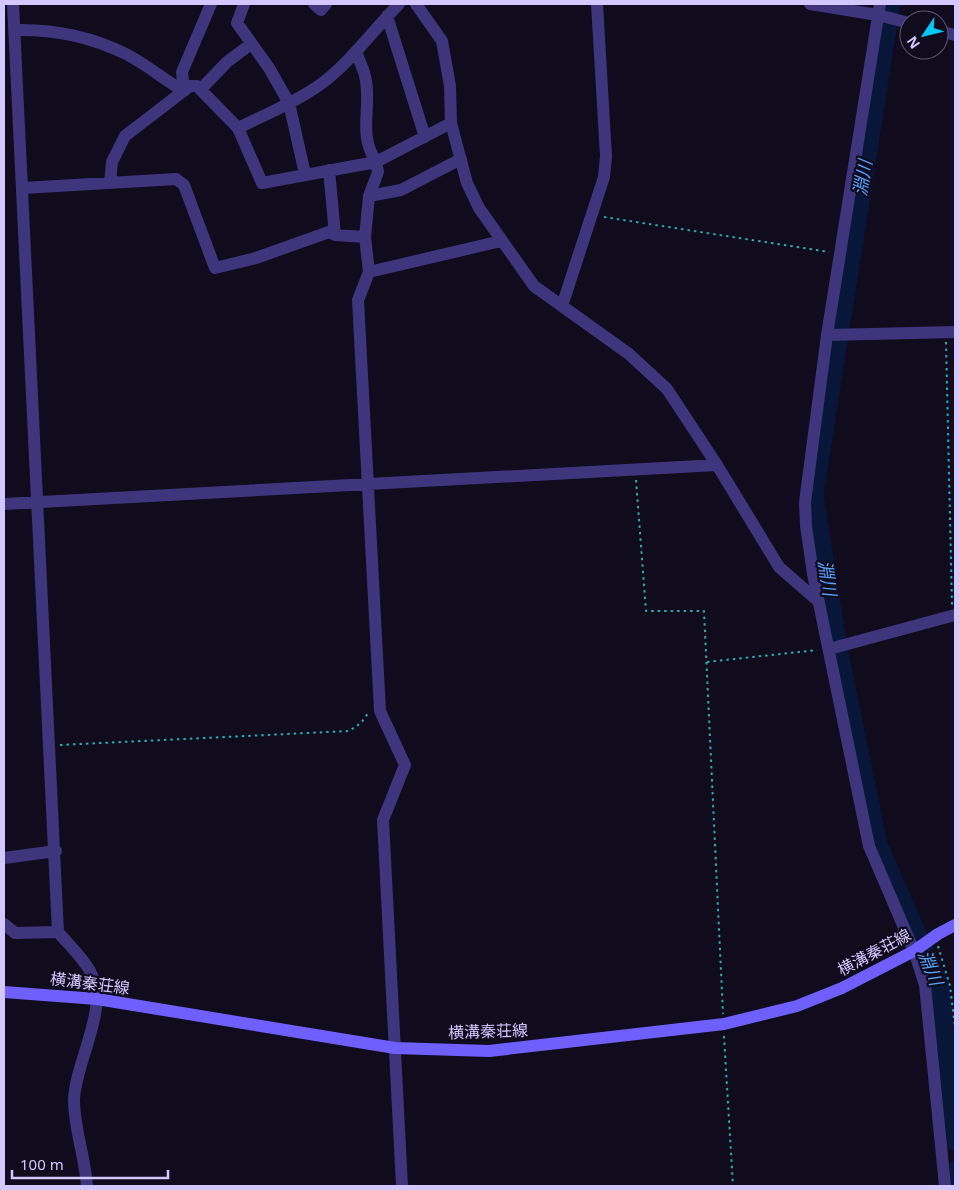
<svg xmlns="http://www.w3.org/2000/svg" width="959" height="1190" font-family="'Noto Sans','Noto Sans JP',sans-serif">
  <style>
    .lines { fill: none; stroke-linecap: round; stroke-linejoin: round }
    .river { stroke: #08163a; stroke-width: 19 }
    .path { stroke: #2badb0; stroke-width: 2; stroke-dasharray: 2.5 4; stroke-linecap: butt }
    .minor { stroke: #3e357d; stroke-width: 12 }
    .tertiary { stroke: #3e357d; stroke-width: 12 }
    .secondary { stroke: #6f5fff; stroke-width: 12 }
    .labels { text-anchor: middle; stroke-width: 4.5; stroke-linejoin: round; paint-order: stroke }
    .street-label { font-size: 16px; fill: #d2c8ff; stroke: #100b1d }
    .water-label { font-size: 18px; font-style: italic; fill: #56a3ff; stroke: #100b1d }
  </style>
  <rect width="100%" height="100%" fill="#100b1d"/>
  <g class="lines">
    <!-- river -->
    <path class="river" d="M891,4L814,495L839,653L878,844L940,987L955,1141
      M955,1171V1183"/>
    <!-- path -->
    <path class="path" d="M604,217L829,252
      M946,342L952,605
      M636,480L646,611H704L723,1014
      M707,662L817,650
      M60,745L349,731L361,723L369,712
      M938,946L950,986L955,1027
      M724,1036L733,1186"/>
    <!-- minor -->
    <path class="minor" d="M13,4L58,932C69,945 84,959 91,973C110,1008 75,1062 74,1100C74,1128 85,1157 87,1186
      M244,4L237,23L269,68L289,103L305,174
      M314,4L321,10L326,4
      M416,4L442,41L450,86L451,123L467,183L479,208L534,286L629,354L667,389L717,465L779,567L818,601
      M387,16L425,137
      M14,30C54,29 90,36 126,54C146,64 164,80 184,91
      M201,89L227,62L251,44
      M184,91L182,72L211,4
      M238,128C266,114 296,102 321,84C351,62 373,30 399,4
      M329,170L335,235
      M110,183L112,162L125,136L190,86H197L238,128L262,183L376,162C358,133 371,111 366,81C365,71 359,61 356,51
      M23,188L176,179L184,185L215,268L256,258L329,232L335,235L365,237L369,272L358,300L380,711L405,765L383,820L402,1186
      M369,196L401,190L461,159
      M365,237L369,196L378,172L376,162L451,123
      M369,272L501,241
      M562,306L604,177L606,156L597,4
      M827,335L955,332
      M4,504L717,465
      M829,649L955,615
      M4,858L56,851
      M4,924L15,933L58,932"/>
    <!-- tertiary -->
    <path class="tertiary" d="M810,4L878,15L909,23
      M880,4L827,335L805,502L806,526L813,574L869,846L914,951L925,985L945,1186
      M939,31L955,35"/>
    <!-- secondary -->
    <path class="secondary" d="M4,992L97,999L395,1048L489,1051L724,1024L797,1006L842,988L914,951L938,934L955,925"/>
  </g>
  <g class="labels">
    <!-- street labels -->
    <g class="street-label">
      <text transform="translate(874 952) rotate(-28)" y="6">横溝秦荘線</text>
      <text transform="translate(90 983) rotate(7)" y="6">横溝秦荘線</text>
      <text transform="translate(488 1031) rotate(-2)" y="6">横溝秦荘線</text>
    </g>
    <!-- water labels -->
    <g class="water-label">
      <text transform="translate(863 178) rotate(-81)" y="6">淵川</text>
      <text transform="translate(827 578) rotate(81)" y="6">淵川</text>
      <text transform="translate(930 968) rotate(68)" y="6">淵川</text>
    </g>
  </g>
  <!-- border -->
  <rect width="959" height="1190" fill="none" stroke="#d2c8ff" stroke-width="10"/>
  <!-- north arrow -->
  <g transform="translate(924 35) rotate(235)"><circle r="24" fill="#100b1d" stroke="#5e5777"/>
  <path d="M0-4L9 19L0 12L-9 19Z" fill="#00c7f3"/>
  <text y="-8" font-size="14" font-weight="bold" text-anchor="middle" fill="#d2c8ff">N</text>
  </g>
  <!-- scale -->
  <path d="M12 1170v8h156v-8" fill="none" stroke="#d2c8ff" stroke-width="2.5"/>
  <text x="20" y="1170" font-size="15" fill="#d2c8ff" stroke="#100b1d" stroke-width="4" paint-order="stroke">100 m</text>
</svg>
